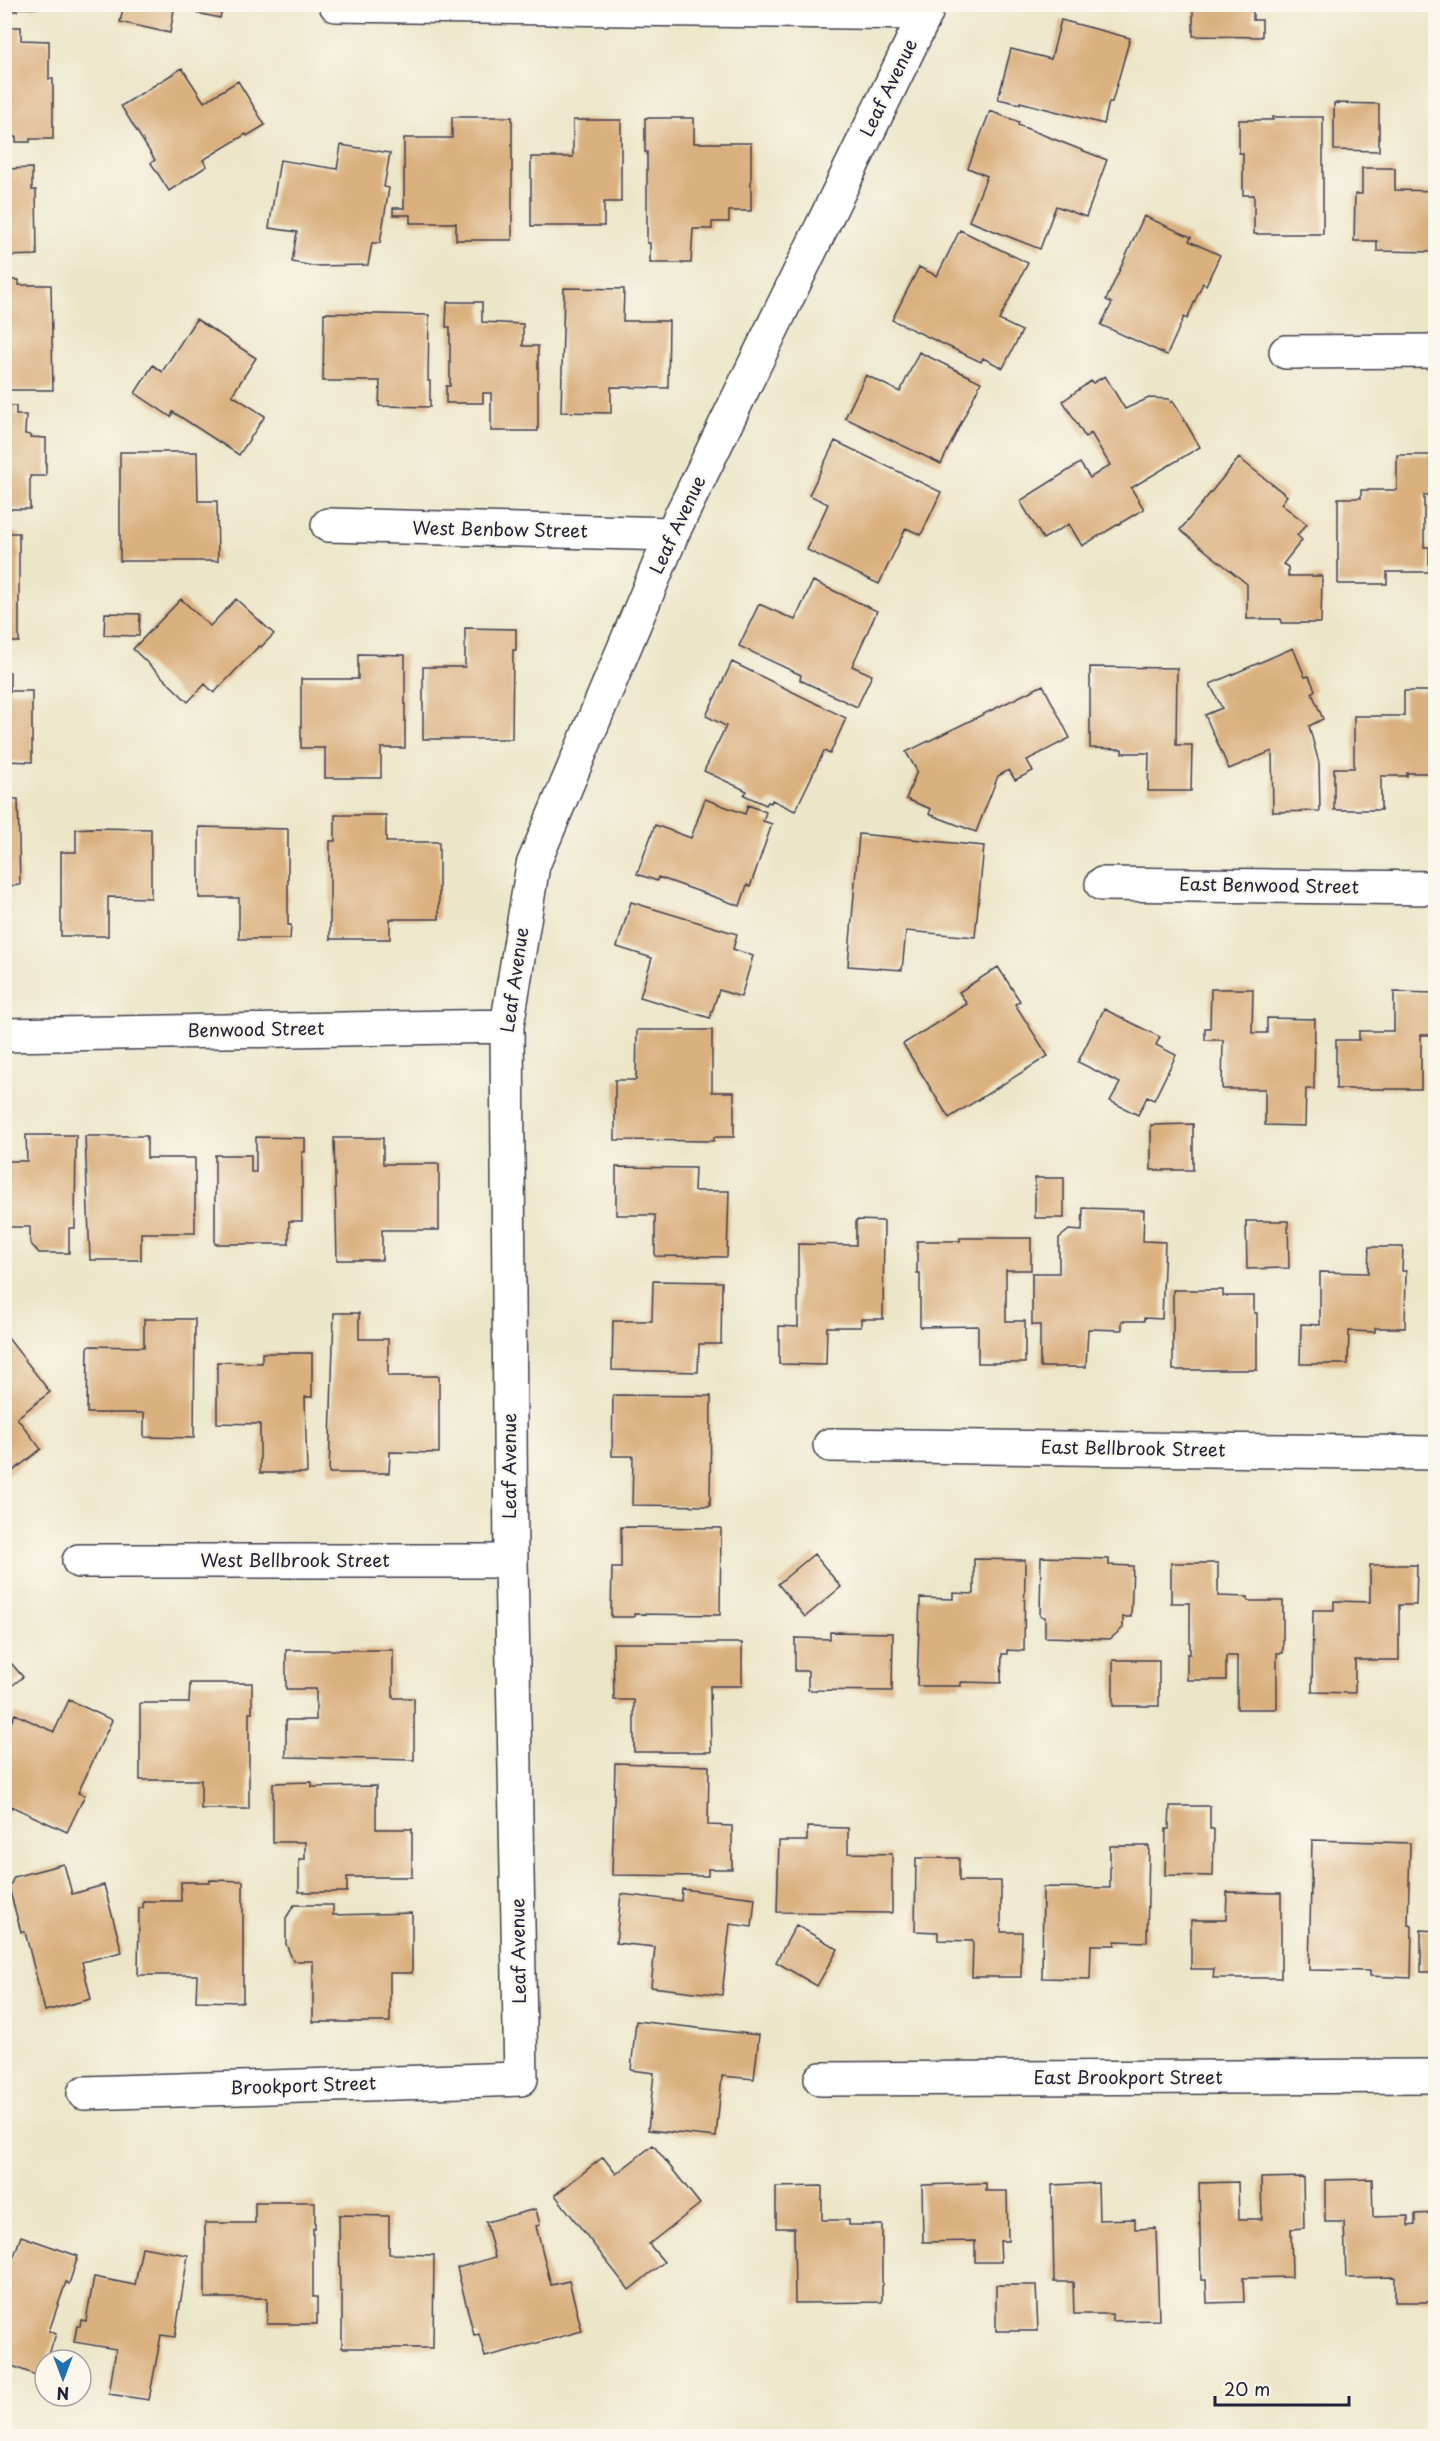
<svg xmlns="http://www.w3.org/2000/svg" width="1440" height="2441" font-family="'Playpen Sans',sans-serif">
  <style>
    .building { fill: #dab07f }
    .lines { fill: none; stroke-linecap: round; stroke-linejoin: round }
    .minor-casing { stroke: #403f50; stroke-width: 36 }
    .minor { stroke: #fff; stroke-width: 33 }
    .labels { text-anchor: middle; stroke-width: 4.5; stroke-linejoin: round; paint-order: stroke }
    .street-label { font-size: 18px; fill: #22223b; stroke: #fbf7ec }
  </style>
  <rect width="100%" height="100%" fill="#fbf7ec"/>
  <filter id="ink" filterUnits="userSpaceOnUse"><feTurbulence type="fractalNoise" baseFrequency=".0167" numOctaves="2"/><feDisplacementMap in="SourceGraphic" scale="12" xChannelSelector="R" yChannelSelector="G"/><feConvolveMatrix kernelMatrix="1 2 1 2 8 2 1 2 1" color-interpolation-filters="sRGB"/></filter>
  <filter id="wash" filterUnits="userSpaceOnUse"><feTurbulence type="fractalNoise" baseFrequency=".008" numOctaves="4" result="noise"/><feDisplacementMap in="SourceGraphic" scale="24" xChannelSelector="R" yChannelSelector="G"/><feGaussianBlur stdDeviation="1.35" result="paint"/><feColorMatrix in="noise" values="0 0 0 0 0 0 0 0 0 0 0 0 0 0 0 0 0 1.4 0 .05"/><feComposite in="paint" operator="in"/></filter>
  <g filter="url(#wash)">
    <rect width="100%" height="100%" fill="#ece6c9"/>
    <g id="blocks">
      <!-- building -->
      <path class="building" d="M4,4H37V8H17V11H4Z
        M124,4H175L170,33L120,22Z
        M176,4H223L220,18L197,13L198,11Z
        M1193,4H1253V20H1262V37L1193,36Z
        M1061,20L1130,38L1112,102H1109L1104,124L1020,102V104L998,99L1011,49L1051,59Z
        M4,27H21V40L49,41V79H53V139H30V142H16V137H4Z
        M182,68L204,102L238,81L265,125L247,136L246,134L203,160L207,166L169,191L151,163L155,160L121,106Z
        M1334,103L1379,104V151L1334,150Z
        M990,111L1019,122L1018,125L1107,160L1086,217L1056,206L1040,249L969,221L987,176L968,168Z
        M452,117H512V240H456V223H410V215H393V208H404V138H452Z
        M1273,117H1323V234H1254V195H1243V153H1239V120H1273Z
        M645,118H694V143H751V211H729V222H712V229H693L691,263H650V243H647V152H645Z
        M573,120H621V202H604V226H531V157H573Z
        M341,145L390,153L384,187L389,188L380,243H372L368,265L313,266L292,262L297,232L269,228L280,160L337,169Z
        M32,168V190H36L37,255L4,256V169Z
        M1362,168H1395V190L1436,191V252L1377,251V241H1354L1355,194H1362Z
        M1144,216L1191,237L1189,241L1220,255L1206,285L1203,283L1187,319L1184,317L1167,355L1101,325L1112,303L1106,300Z
        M960,230L1028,263L999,320L1022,331L1003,368L983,358L981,362L892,320L919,267L937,276Z
        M4,280H19V285H51L53,390H4Z
        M564,288L624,289L623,321H669L668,388L611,387V413L561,412Z
        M447,302H482V322L523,324V346H538V431H491V393H483V403H446V386H450V327H446Z
        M324,313L429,315L428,381H430V407L379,406L380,381H323Z
        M196,319L256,358L232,395L265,416L239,455L173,412L171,417L135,393L153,365L162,372Z
        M919,352L981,382L941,464L845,418L866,375L900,392Z
        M1105,376L1125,409L1149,398L1169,399L1171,403L1173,401L1200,447L1131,488L1144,509L1082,546L1069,524L1043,539L1020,501L1080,463L1090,478L1110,465L1091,433L1085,437L1063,401L1091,381L1093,383Z
        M6,406H16V415H26L25,434L30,435V437L46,438V476H30V509H4Z
        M835,441L941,492L921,535L906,528L879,584L807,550L828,504L809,495Z
        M120,452H197L198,501H217L218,561H120Z
        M1397,455H1436V495H1424V547H1429V572H1387V584H1338V498H1361V490H1397Z
        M1239,458L1287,496L1281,504L1307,524L1297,535L1302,540L1283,564L1288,567V576H1322L1321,623H1281V619H1247V584L1180,530Z
        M4,533H19V642H4Z
        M813,581L877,611L852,666L872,675L857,707L800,680L801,675L739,646L759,604L795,620Z
        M181,599L210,626L236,599L274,634L261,647L259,646L214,693L205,684L188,702L133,649Z
        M105,613L140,614L139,636L104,635Z
        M465,628L516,629V650H513L512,739H423V667H465Z
        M1293,648L1305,677L1309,676L1315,690L1312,693L1323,719L1309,726L1319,763L1320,811L1273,812L1272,751L1229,769L1205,715L1222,708L1210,684Z
        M358,654L405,655V748H381V778H325V748H301V679H358Z
        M732,662L846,718L830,754L824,751L795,811L772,800L771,803L768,802L766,805L744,795L747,791L704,771L726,726L706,716Z
        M1090,667L1177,668L1176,745H1192L1191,791H1148L1149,753H1122V749L1090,748Z
        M4,672H10V691H32V762L4,761Z
        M1043,685L1070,738L1027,760L1033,771L1015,780L1009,770L998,776L976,832L929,814L931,809L906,799L917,771L906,752Z
        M1404,691H1436V773H1407V776H1381V810H1334V768H1354V716H1404Z
        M4,799H18L20,885L8,886L9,934H4Z
        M705,799L745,814L748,805L766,812L763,821L772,824L750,887L747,885L740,906L658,877L657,881L637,874L655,825L691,838Z
        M335,815H386V842H439V919H390V939H330V841H335Z
        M199,827L288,829V925H291L290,939H239V898H199Z
        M90,828L151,829V898L108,897V936H61V852H76V829Z
        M859,834L984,846L975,937L906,931L902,970L848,966Z
        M631,902L737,934L733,949L753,956L741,997L719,990L710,1018L640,997L652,958L617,947Z
        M998,967L1020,1001L1015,1004L1048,1056L949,1118L903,1044L967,1004L959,992Z
        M1211,989H1253L1252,1033H1267V1018L1315,1019L1314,1089H1306L1305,1126L1265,1125V1089H1222L1223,1040H1205V1028H1210Z
        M1394,992L1436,993V1035H1421V1089H1336V1040H1359V1031H1394Z
        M1104,1009L1160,1037L1156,1045L1176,1055L1154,1100L1147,1097L1138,1115L1110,1101L1120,1083L1078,1062Z
        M637,1030H712V1092H734V1137H714V1141L615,1140V1080H636Z
        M1193,1124V1170H1151V1125Z
        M26,1135H76L75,1228H69V1253H39L30,1243V1227H4V1161H27Z
        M85,1136H147V1158H195V1233H141V1260H90Z
        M256,1137L305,1138V1152H302V1221H289V1244H215V1155H251V1172H256Z
        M334,1138H383V1164H439V1230H382V1260H337Z
        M616,1167L695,1168L694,1191H729L727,1257L655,1256V1215H616Z
        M1035,1178H1064V1218H1035Z
        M1083,1208L1144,1210L1143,1241L1165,1242L1162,1319L1144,1318V1321H1122V1330L1088,1329L1086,1367H1040V1325H1032V1273H1059V1238L1069,1230L1082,1231Z
        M856,1220L884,1221L883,1319H861V1327H827L826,1365L779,1364V1326L798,1327V1244L856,1245Z
        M1246,1221H1288L1289,1268L1247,1269Z
        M960,1238H1031V1270H1006V1321H1025V1363H978V1326L920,1327V1273H917V1241H960Z
        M1369,1247H1403L1402,1271H1406L1405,1328H1375V1332L1349,1331L1348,1364H1300L1301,1324L1320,1325V1272L1368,1273Z
        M653,1281L722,1282L721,1344H699L698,1372L612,1370L613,1321H652Z
        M1173,1290H1223V1296H1254V1313H1257V1370H1173Z
        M334,1313H359V1339H388V1376H439V1453L390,1452L389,1473H329Z
        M144,1319H195L194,1438L144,1437V1413H87L88,1346L144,1347Z
        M4,1333L50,1392L17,1418L41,1449L4,1478Z
        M262,1353H312V1397H305L307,1473H260V1424L217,1423V1362L262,1363Z
        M613,1395L711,1396L710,1506L632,1505L633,1456H612Z
        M621,1527L721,1528L720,1615L634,1614V1617H611L612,1568H621Z
        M814,1554L841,1587L805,1617L778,1584Z
        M1041,1557L1109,1559V1565L1133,1566L1131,1617H1123V1628L1110,1639L1045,1637V1617L1040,1616Z
        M974,1559L1025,1560L1024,1651L1007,1650V1654H1002L1001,1683L961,1682V1686H917L920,1598L953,1599V1593L974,1594Z
        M1171,1563H1218V1596L1248,1597V1601H1283V1653H1277V1709H1237V1656H1226V1680H1187V1654H1190V1603H1171Z
        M1370,1565H1417L1416,1605H1399V1660H1355V1693L1312,1692L1313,1610H1334V1601L1370,1602Z
        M830,1632L893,1633L892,1691L808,1690V1671H795V1638L830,1639Z
        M613,1643H742V1686H710L711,1752H634V1700H614Z
        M286,1650H393V1698H414V1760L286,1757V1720H316V1689H286Z
        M4,1655L23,1677L4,1692Z
        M1113,1660H1159V1706H1113Z
        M190,1683H252V1713H249V1809H201V1780H140V1703H189Z
        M69,1700L112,1720L78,1793L85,1795L67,1832L11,1806L7,1815L4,1814V1737L15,1714L54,1732Z
        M615,1763L709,1766L708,1825L732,1826V1869H708V1876L612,1875Z
        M312,1782V1787L376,1786V1829H412V1877H347V1892H299V1859H305V1842H273V1783Z
        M1170,1806H1210V1829H1214L1213,1876L1165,1875L1166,1829H1169Z
        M807,1827L848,1828V1853L892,1854V1913L777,1912L779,1841H807Z
        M1312,1840L1410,1843L1408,1925L1412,1926L1411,1978L1370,1976V1971L1309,1970Z
        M1110,1846H1149L1147,1942L1115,1941V1945H1091L1090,1979L1042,1978L1043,1887L1110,1888Z
        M916,1858H959V1881H1001V1932H1022L1021,1977H972L973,1941L938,1940V1932L915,1931Z
        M64,1864L72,1894L104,1885L122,1952L82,1962L91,1999L45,2011L25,1932H21L9,1888L14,1877Z
        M210,1880L243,1881V2002L196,2001L197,1975H138L139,1908H143V1901H181V1882H210Z
        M682,1889L755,1898L752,1927L730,1924L722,1995L651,1987L655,1947L616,1943L621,1894L681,1901Z
        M1227,1892L1281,1893V1978H1213L1214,1969H1191V1920H1226Z
        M294,1905H333V1915L412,1913V1973H390V2022H313V1961H293L286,1944V1918Z
        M796,1925L838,1949L817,1986L776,1962Z
        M1421,1930L1436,1931V1972H1421Z
        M636,2021L759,2035L754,2079L722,2076L716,2137L648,2130L654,2073L631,2070Z
        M653,2145L700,2204L649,2244L664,2262L629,2290L555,2195L603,2157L616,2174Z
        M1303,2177L1304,2228L1291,2229L1292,2277L1243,2278L1244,2302L1207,2303L1206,2280H1201L1199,2183L1238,2182L1239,2219H1262L1261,2178Z
        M1372,2179L1373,2217L1408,2216V2226L1415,2225V2214L1436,2213V2275H1432V2302H1395V2277L1346,2278L1344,2222H1325V2180Z
        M986,2183V2191H1007L1008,2241H1000L1001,2262H975V2241L923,2242L922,2185Z
        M1098,2183L1099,2220L1135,2219V2229L1156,2228L1159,2320L1112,2321V2314H1074L1073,2282H1054L1052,2185Z
        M822,2186V2220H849V2225H882V2302L795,2303L794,2228H776V2187Z
        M255,2202H315V2228H313V2297H317V2324H267V2298H205V2223H255Z
        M536,2209L540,2225L536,2226L551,2285L569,2281L582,2331L485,2357L479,2334L474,2335L457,2268L495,2257L486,2222Z
        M339,2215L389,2216V2254L434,2255L433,2348H342V2292H340Z
        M21,2236L78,2256L69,2284L66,2282L49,2331L56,2334L47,2360H45L41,2377L4,2363V2252L14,2256Z
        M142,2247L188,2255L175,2337L161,2335L149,2400L109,2394L116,2349L74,2342L77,2326H80L81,2320L86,2321L94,2277L135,2285Z
        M996,2285H1036L1038,2331H996Z"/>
    </g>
  </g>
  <g filter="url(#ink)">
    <use href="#blocks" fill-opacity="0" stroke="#403f50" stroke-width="1.5"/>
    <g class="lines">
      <defs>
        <path id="minor" d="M336,5L926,13
          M1286,352L1436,351
          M328,525L672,534
          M1102,884L1436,888
          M4,1035L507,1026
          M830,1445L1436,1453
          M79,1561H511
          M821,2079L1436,2076
          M84,2093L521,2079L511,1561L507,1026L533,865L672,534L926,13V4"/>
      </defs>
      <!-- minor casing -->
      <use href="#minor" class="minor-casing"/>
      <!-- minor -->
      <use href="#minor" class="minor"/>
    </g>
  </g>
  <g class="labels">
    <!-- street labels -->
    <g class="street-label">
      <text transform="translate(889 88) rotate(-64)" y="6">Leaf Avenue</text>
      <text transform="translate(678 525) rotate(-65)" y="6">Leaf Avenue</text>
      <text transform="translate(500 530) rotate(1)" y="6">West Benbow Street</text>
      <text transform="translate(1269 886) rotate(1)" y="6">East Benwood Street</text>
      <text transform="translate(515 980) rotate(-82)" y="6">Leaf Avenue</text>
      <text transform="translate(256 1030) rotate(-1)" y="6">Benwood Street</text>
      <text transform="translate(1133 1449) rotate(1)" y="6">East Bellbrook Street</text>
      <text transform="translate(510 1466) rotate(-90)" y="6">Leaf Avenue</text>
      <text x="295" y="1567">West Bellbrook Street</text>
      <text transform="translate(519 1951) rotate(-91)" y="6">Leaf Avenue</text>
      <text x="1128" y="2084">East Brookport Street</text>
      <text transform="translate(303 2086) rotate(-2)" y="6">Brookport Street</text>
    </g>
  </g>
  <!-- margin -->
  <rect width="1440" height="2441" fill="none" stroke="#fbf7ec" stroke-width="24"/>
  <!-- north arrow -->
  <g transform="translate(63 2378) rotate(180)"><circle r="28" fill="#fbf7ec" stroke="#a4a2a5" stroke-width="1.5"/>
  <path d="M0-4.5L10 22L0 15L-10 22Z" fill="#1f6fb2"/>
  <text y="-9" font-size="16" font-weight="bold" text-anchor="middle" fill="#22223b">N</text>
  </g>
  <!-- scale -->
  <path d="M1215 2396v9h134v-9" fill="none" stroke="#22223b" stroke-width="3"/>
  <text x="1224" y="2396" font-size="18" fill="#22223b" stroke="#fbf7ec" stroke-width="4.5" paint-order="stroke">20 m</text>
</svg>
